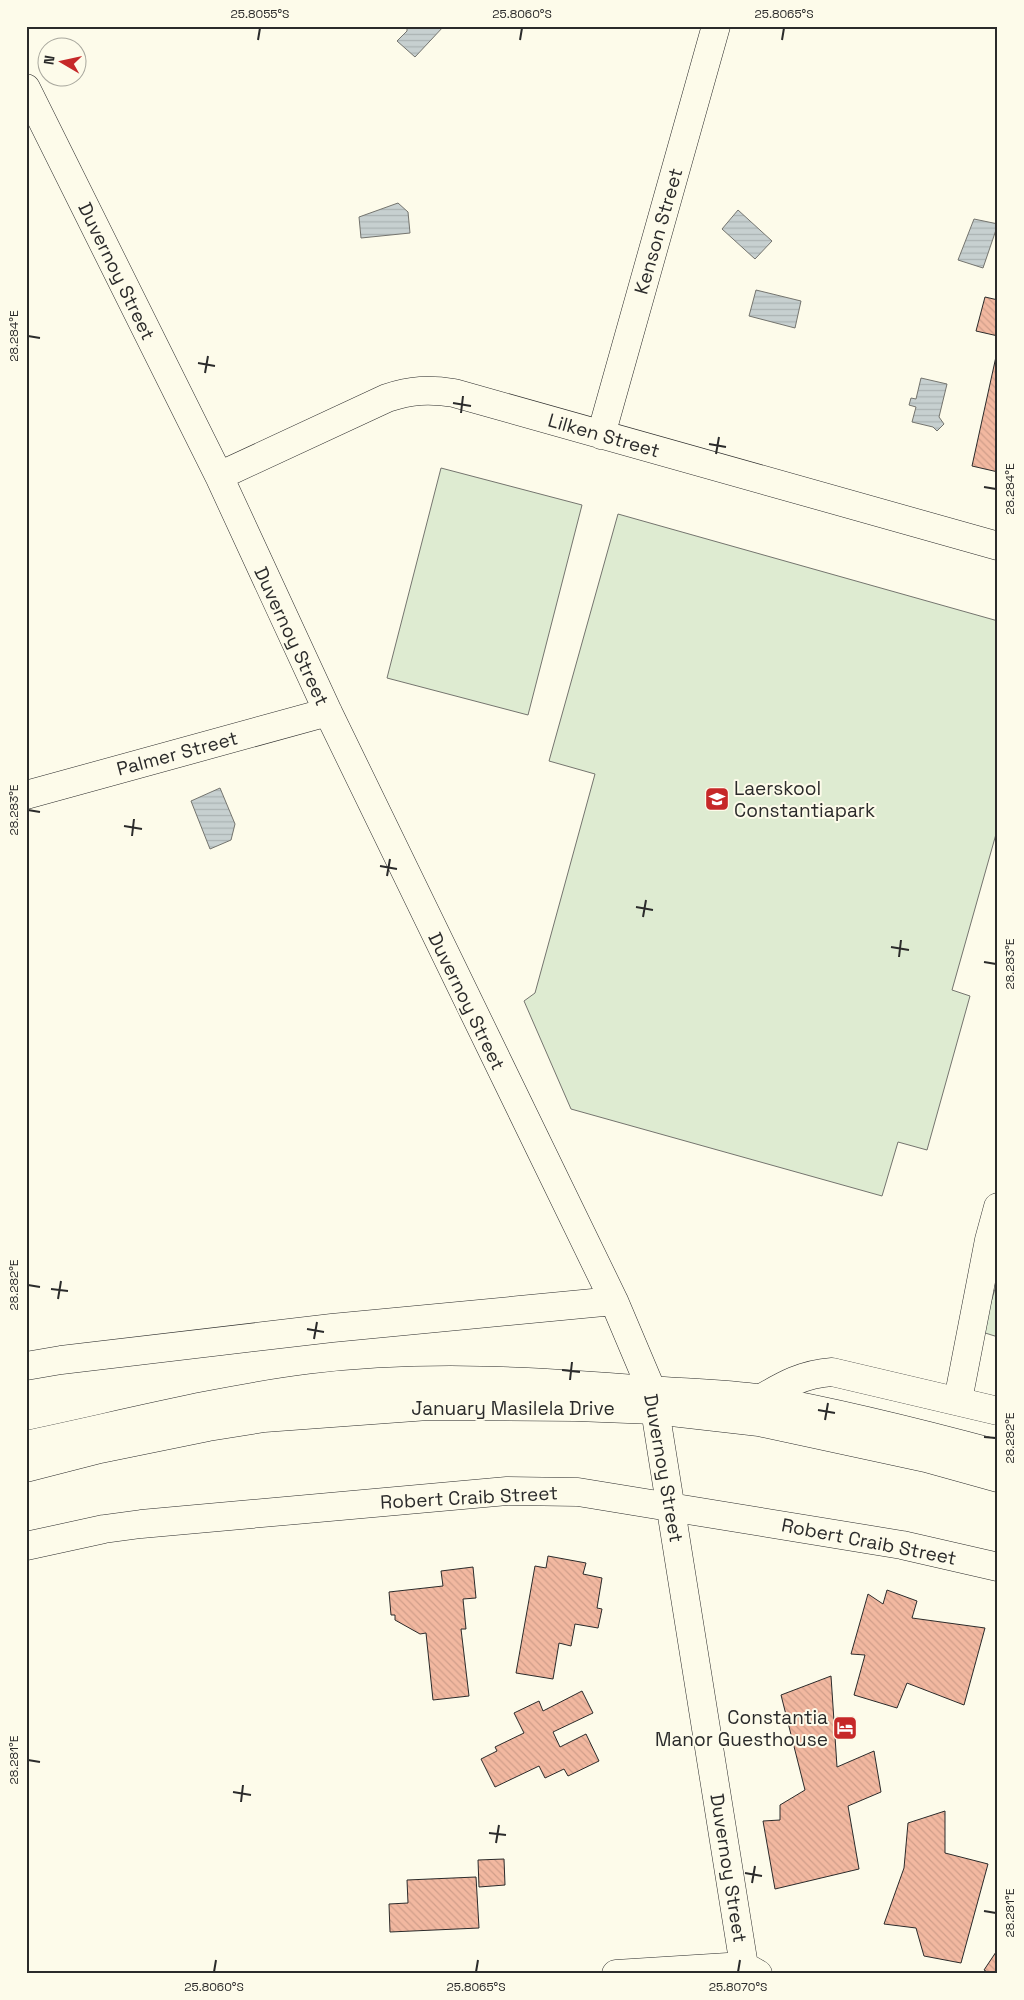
<svg xmlns="http://www.w3.org/2000/svg" width="1024" height="2000" font-family="'Space Grotesk',sans-serif">
  <style>
    .pitch { fill: #deebd1; stroke: #74746e }
    .water { fill: url(#water-rules); stroke: #74746e }
    .building { fill: url(#building-back-hatch); stroke: #2b2b2b }
    .lines { fill: none; stroke-linecap: round; stroke-linejoin: round }
    .minor-casing { stroke: #2b2b2b; stroke-width: 29 }
    .major-casing { stroke: #2b2b2b; stroke-width: 29 }
    .minor { stroke: #fdfbea; stroke-width: 28 }
    .major { stroke: #fdfbea; stroke-width: 28 }
    .ticks { fill: none; stroke: #2b2b2b; stroke-width: 2 }
    .labels { text-anchor: middle; stroke-width: 4; stroke-linejoin: round; paint-order: stroke }
    .street-label { font-size: 19px; fill: #2b2b2b; stroke: #fdfbea }
    .poi-label { font-size: 19px; fill: #2b2b2b; stroke: #fdfbea; text-anchor: start }
    .neatline { fill: none; stroke: #2b2b2b; stroke-width: 2 }
    .ticks-label { font-size: 12px; text-anchor: middle; fill: #2b2b2b }
  </style>
  <defs>
    <pattern id="water-rules" width="6" height="5" patternUnits="userSpaceOnUse" patternTransform="scale(1.25)"><rect width="6" height="5" fill="#c7d0d0"/><path d="M0 2.5h6" fill="none" stroke="#abb3b3"/></pattern>
    <pattern id="building-back-hatch" width="6" height="6" patternUnits="userSpaceOnUse" patternTransform="scale(1.25)"><rect width="6" height="6" fill="#f2b8a0"/><path d="M-1 5l2 2M0 0l6 6M5-1l2 2" fill="none" stroke="#d09e8a"/></pattern>
  </defs>
  <rect width="100%" height="100%" fill="#fdfbea"/>
  <!-- pitch -->
  <path class="pitch" d="M441,468L582,505L528,715L387,678Z
    M618,514L998,621V827L952,990L970,996L927,1150L898,1142L882,1196L571,1109L524,1001L535,993L595,774L549,761Z
    M998,1279V1337L982,1332Z"/>
  <!-- water -->
  <path class="water" d="M407,26H444L415,57L397,41L407,31Z
    M398,203L408,212L410,233L361,238L359,217Z
    M738,210L772,241L755,259L722,229Z
    M974,219L998,224L983,268L958,260Z
    M756,290L801,301L795,328L749,316Z
    M921,378L947,384L939,417L944,424L937,431L933,427L912,422L916,407L909,405L911,398L916,399Z
    M220,788L235,824L231,840L210,849L191,801Z"/>
  <!-- building -->
  <path class="building" d="M985,297L998,300V336L976,331Z
    M997,352H998V472L972,466Z
    M548,1556L586,1563L583,1574L602,1578L597,1608L602,1609L598,1628L575,1624L571,1646L559,1643L553,1679L516,1673L535,1566L546,1568Z
    M473,1567L476,1598L463,1599L466,1629H461L469,1696L433,1700L426,1633L420,1634L395,1620V1615H391L389,1592L443,1586L441,1571Z
    M887,1590L917,1601L912,1618L985,1628L964,1705L907,1683L897,1708L854,1695L865,1655L851,1654L868,1594L883,1604Z
    M831,1676L837,1767L874,1751L881,1792L848,1806L859,1869L775,1889L763,1821L780,1820V1805L805,1790L781,1695Z
    M582,1691L593,1713L553,1732L560,1747L586,1734L599,1761L568,1776L564,1769L545,1778L539,1766L495,1787L481,1759L497,1751L495,1747L524,1733L514,1713L539,1701L543,1711Z
    M945,1811V1853L988,1864L961,1963L924,1956L916,1928L884,1924L904,1868L908,1823Z
    M504,1859L505,1885L479,1887L478,1860Z
    M476,1877L479,1928L390,1932L389,1904L408,1903L407,1880Z
    M998,1949V1974H991L984,1970Z"/>
  <g class="lines">
    <defs>
      <path id="minor" d="M26,88L219,476L328,712L614,1301L652,1391L744,1966
        M601,435L716,26
        M219,476L387,398C411,390 429,389 454,393L998,546
        M26,795L328,712
        M26,1366L61,1360L332,1328L614,1301
        M760,1399C784,1385 803,1374 832,1372L998,1411
        M958,1400L989,1240L998,1207
        M26,1546L104,1529L141,1524L507,1491L578,1492L902,1545L998,1567
        M616,1974L744,1966L758,1974"/>
      <path id="major" d="M26,1445C121,1425 216,1400 312,1388C424,1374 537,1381 648,1390C686,1393 724,1393 762,1399C841,1413 920,1433 998,1454
        M26,1468L100,1449L208,1427L264,1418L428,1406L576,1407L654,1410L759,1422L926,1458L998,1478"/>
    </defs>
    <!-- minor casing -->
    <use href="#minor" class="minor-casing"/>
    <!-- major casing -->
    <use href="#major" class="major-casing"/>
    <!-- minor -->
    <use href="#minor" class="minor"/>
    <!-- major -->
    <use href="#major" class="major"/>
  </g>
  <!-- ticks -->
  <path class="ticks" d="M258,40L260,28M520,40L522,28M782,40L784,28M28,336L40,338M198,363L215,366M205,373L208,356M453,403L471,406M461,413L463,396M709,444L726,447M716,454L719,437M984,487L996,489M28,810L40,812M124,826L142,829M132,836L134,819M380,866L397,869M387,876L390,859M636,907L653,910M643,917L646,900M891,947L909,950M899,957L901,940M984,962L996,964M28,1285L40,1287M51,1289L68,1291M58,1299L61,1281M307,1329L324,1332M314,1339L317,1322M562,1370L580,1372M570,1380L572,1362M818,1410L835,1413M825,1420L828,1403M984,1437L996,1438M28,1760L40,1762M233,1792L251,1795M241,1802L243,1785M489,1833L506,1835M496,1843L499,1825M745,1873L762,1876M752,1883L755,1866M984,1911L996,1913M214,1972L216,1960M476,1972L478,1960M738,1972L740,1960"/>
  <!-- icons -->
  <defs>
    <symbol id="school-square" viewBox="-11 -11 22 22"><rect x="-9" y="-9" width="18" height="18" rx="4" fill="#c62828" stroke="#fdfbea"/><path d="M0-5L7-2L0 1L-7-2ZM-4 1L0 2.5L4 1V4Q0 6-4 4Z" fill="#fff"/></symbol>
    <symbol id="hotel-square" viewBox="-11 -11 22 22"><rect x="-9" y="-9" width="18" height="18" rx="4" fill="#c62828" stroke="#fdfbea"/><path d="M-6-4.5h1.5V1H6V5H4.5V3h-9V5H-6ZM-4 0a1.8 1.8 0 1 1 3.6 0ZM.5 0V-2.5h3Q6-2.5 6 0Z" fill="#fff"/></symbol>
  </defs>
  <g fill-rule="evenodd">
    <use href="#school-square" x="703" y="785" width="28" height="28"/>
    <use href="#hotel-square" x="831" y="1714" width="28" height="28"/>
  </g>
  <g class="labels">
    <!-- street labels -->
    <g class="street-label">
      <text transform="translate(658 231) rotate(-74)" y="7">Kenson Street</text>
      <text transform="translate(117 271) rotate(64)" y="7">Duvernoy Street</text>
      <text transform="translate(604 435) rotate(16)" y="7">Lilken Street</text>
      <text transform="translate(292 636) rotate(65)" y="7">Duvernoy Street</text>
      <text transform="translate(177 753) rotate(-15)" y="7">Palmer Street</text>
      <text transform="translate(467 1001) rotate(64)" y="7">Duvernoy Street</text>
      <text x="513" y="1415">January Masilela Drive</text>
      <text transform="translate(664 1468) rotate(80)" y="7">Duvernoy Street</text>
      <text transform="translate(469 1497) rotate(-3)" y="7">Robert Craib Street</text>
      <text transform="translate(869 1541) rotate(11)" y="7">Robert Craib Street</text>
      <text transform="translate(729 1868) rotate(81)" y="7">Duvernoy Street</text>
    </g>
    <!-- poi labels -->
    <g class="poi-label">
      <text x="734" y="795">Laerskool<tspan x="734" dy="22">Constantiapark</tspan></text>
      <text x="828" y="1724" text-anchor="end">Constantia<tspan x="828" dy="22">Manor Guesthouse</tspan></text>
    </g>
  </g>
  <!-- border -->
  <rect width="1024" height="2000" fill="none" stroke="#fdfbea" stroke-width="55"/>
  <!-- north arrow -->
  <g transform="translate(62 62) rotate(279)"><circle r="24" fill="#fdfbea" stroke="#a9a89e"/>
  <path d="M0-4L9 19L0 12L-9 19Z" fill="#c62828"/>
  <text y="-8" font-size="14" font-weight="bold" text-anchor="middle" fill="#2b2b2b">N</text>
  </g>
  <rect x="28" y="28" width="968" height="1944" class="neatline"/>
  <g class="ticks-label">
    <text x="260" y="18">25.8055°S</text>
    <text x="522" y="18">25.8060°S</text>
    <text x="784" y="18">25.8065°S</text>
    <text transform="translate(14 336) rotate(-90)" y="4">28.284°E</text>
    <text transform="translate(1010 489) rotate(-90)" y="4">28.284°E</text>
    <text transform="translate(14 810) rotate(-90)" y="4">28.283°E</text>
    <text transform="translate(1010 964) rotate(-90)" y="4">28.283°E</text>
    <text transform="translate(14 1285) rotate(-90)" y="4">28.282°E</text>
    <text transform="translate(1010 1438) rotate(-90)" y="4">28.282°E</text>
    <text transform="translate(14 1760) rotate(-90)" y="4">28.281°E</text>
    <text transform="translate(1010 1913) rotate(-90)" y="4">28.281°E</text>
    <text x="214" y="1991">25.8060°S</text>
    <text x="476" y="1991">25.8065°S</text>
    <text x="738" y="1991">25.8070°S</text>
  </g>
</svg>
